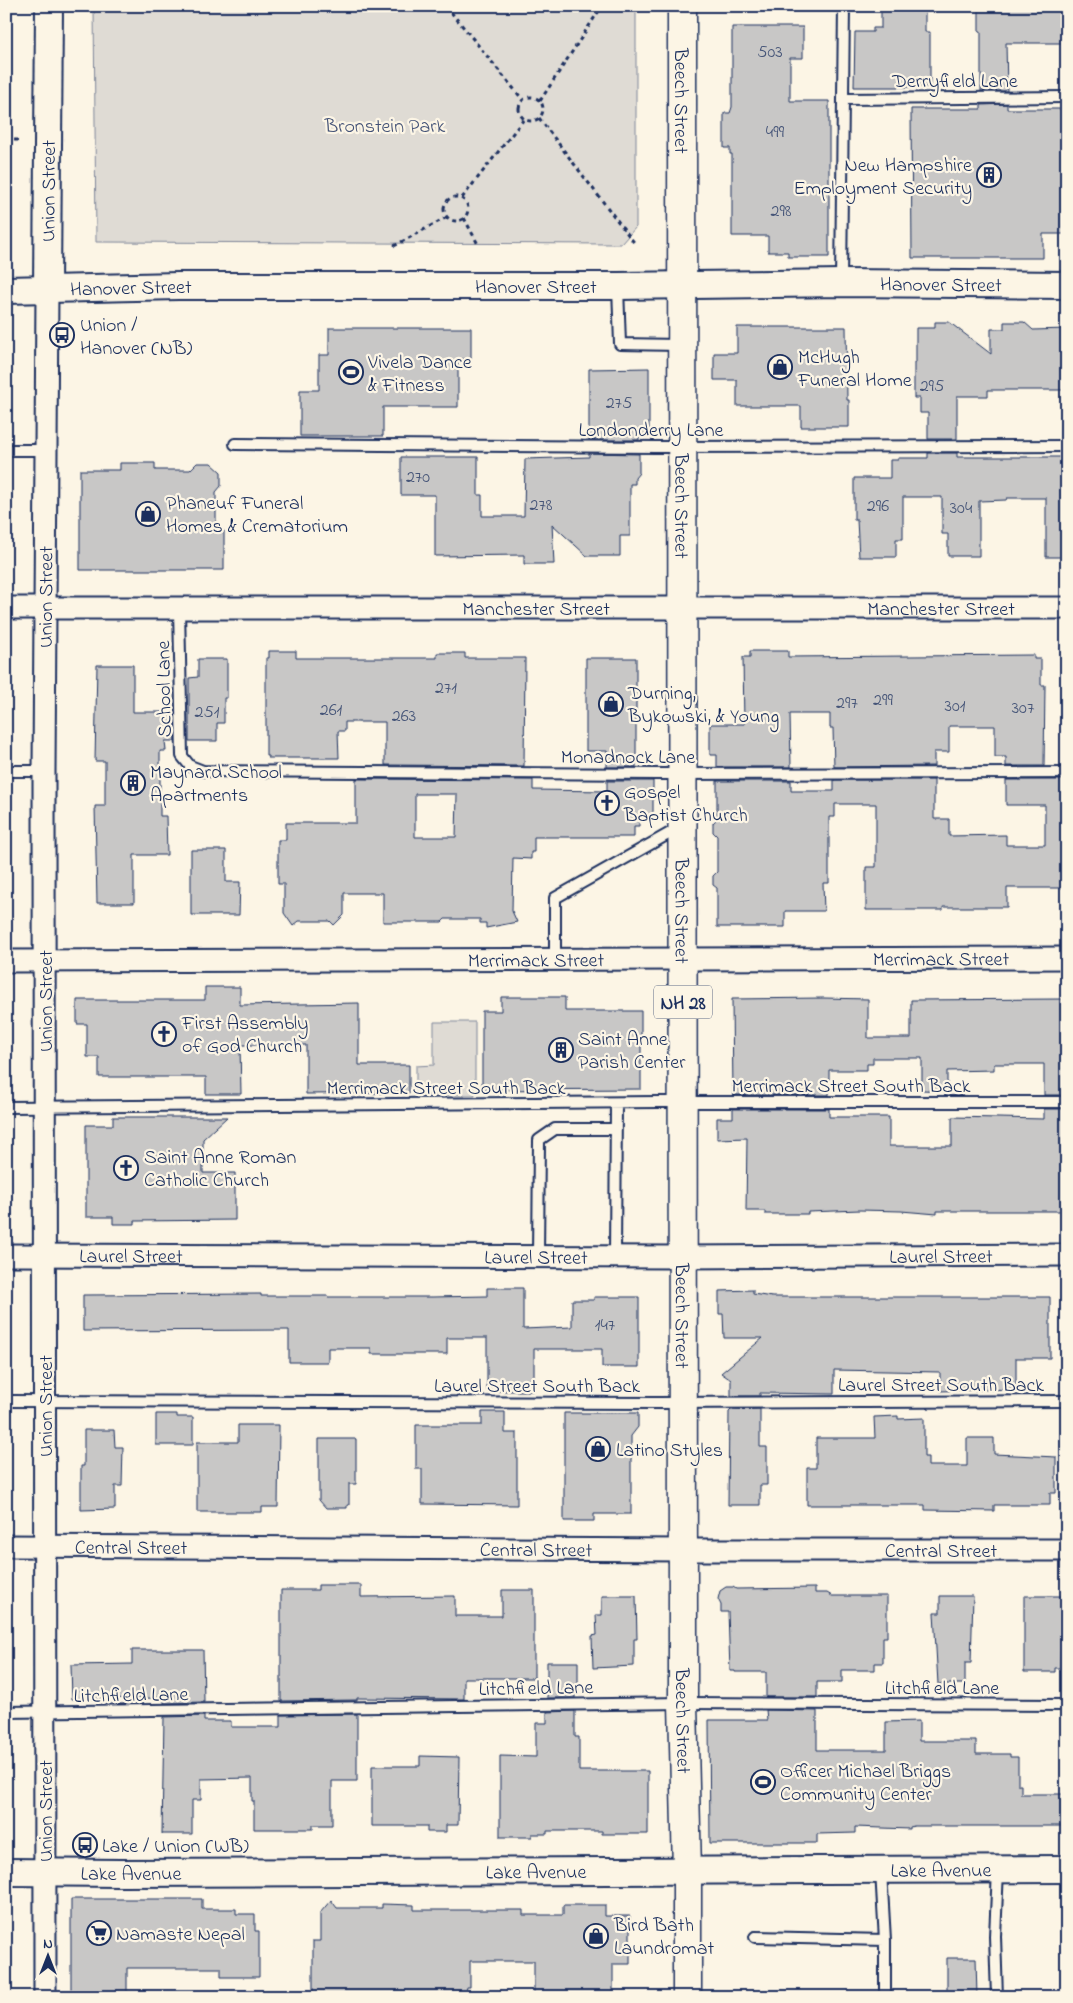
<svg xmlns="http://www.w3.org/2000/svg" width="1073" height="2003" font-family="'Indie Flower',sans-serif">
  <style>
    .green { fill: #dfdbd4; stroke: #7d8599 }
    .building { fill: #c8c7c6; stroke: #1b2f5e; fill-rule: evenodd }
    .lines { fill: none; stroke-linecap: round; stroke-linejoin: round }
    .service-casing { stroke: #1b2f5e; stroke-width: 14 }
    .minor-casing { stroke: #1b2f5e; stroke-width: 25 }
    .tertiary-casing { stroke: #1b2f5e; stroke-width: 30 }
    .primary-casing { stroke: #1b2f5e; stroke-width: 31 }
    .path { stroke: #1b2f5e; stroke-width: 3; stroke-dasharray: 4 4; stroke-linecap: butt }
    .service { stroke: #fcf5e5; stroke-width: 10 }
    .minor { stroke: #fcf5e5; stroke-width: 21 }
    .tertiary { stroke: #fcf5e5; stroke-width: 26 }
    .primary { stroke: #fcf5e5; stroke-width: 28 }
    .labels { text-anchor: middle; stroke-width: 4.5; stroke-linejoin: round; paint-order: stroke }
    .number-label { font-size: 18px; fill: #465578 }
    .shield { fill: #fcf5e5; stroke: #5e6a86; stroke-width: 1 }
    .shield-label { font-size: 19px; font-weight: bold; fill: #1b2f5e }
    .street-label { font-size: 20px; fill: #1b2f5e; stroke: #fcf5e5 }
    .park-label { font-size: 20px; fill: #425176; stroke: #fcf5e5 }
    .poi-label { font-size: 20px; fill: #1b2f5e; stroke: #fcf5e5; text-anchor: start }
  </style>
  <rect width="100%" height="100%" fill="#fcf5e5"/>
  <filter id="ink" filterUnits="userSpaceOnUse"><feTurbulence type="fractalNoise" baseFrequency=".02" numOctaves="2"/><feDisplacementMap in="SourceGraphic" scale="10" xChannelSelector="R" yChannelSelector="G"/><feConvolveMatrix kernelMatrix="1 2 1 2 8 2 1 2 1" color-interpolation-filters="sRGB"/></filter>
  <g filter="url(#ink)">
    <!-- green -->
    <path class="green" d="M94,6H636V227L621,244L96,242Z
      M434,1022H475V1095H416V1066L434,1065Z"/>
    <!-- building -->
    <path class="building" d="M881,6H925V32H930V87H854L855,32H873V28H881Z
      M979,6H1067V43H1006L1007,91H981V31H979Z
      M732,27H803V58H790V101H829V257H788V252H768V236H732V154H730V148H724V113H730L732,107Z
      M1007,104V109H1067V234H1043V258H912L911,109H981V105Z
      M935,322H949L991,354V329H1004V322H1024L1033,330L1067,329V390H988V396H957V439H928V413H920V398H914V362H916V328H935Z
      M737,327H846L847,400H849V427H801V406H737V380H714V353H737Z
      M329,328H471V359H458V407H383V436H300V390H319V355H329Z
      M649,368V435H639V440H589V369Z
      M589,453L639,454V473L635,478V484H630V536H620V556H587L552,524L554,564H524V555L435,556V495H401V457H478V495H482V516H524L525,459L589,457Z
      M928,453H957V457H1067V557H1046V498H1007L1006,500L979,501V556H948V534H942V497H903V539H896V557H859L857,520H854V478H890V460H898V458H928Z
      M120,463H155V470H190L197,463H211L221,472V486L216,492V531H224V570H80V470H120Z
      M269,651H296V658H437V653H465V658H525L524,766L385,765V722H345V731H338L339,758H268V756H266V658H269Z
      M750,651H788V657L1034,655V659H1041V685H1045L1044,766H1006V757H995V726H949V752H934V766L834,767L833,728H830V714H790L791,767H717V755H710V724H744L743,657H750Z
      M586,658H636V767H607V751H586Z
      M198,659H227V698H224V723H217V741H189V678L198,677Z
      M97,665H133V712H174L175,741H165L166,751H160V816H166L167,855H134V903H97L95,806H105V761H95Z
      M356,779L533,780V790L607,791V781H653V816H639V826H634V837H534V852H531V859L513,858L512,911L517,922L486,928V923H480V919H445L442,922H383V893H344V915L334,925L330,921H299L293,926L284,913V884H278V840H286V823H356ZM415,794H457L456,837H415Z
      M834,780H934V819H949V836L1006,835V845H1045V805H1006V780H1067V888H1007V907H943V910H866V867H876V804H835V817H829V883H823L824,911H785V927H717V888L713,885V876L717,872V836L713,832V823L717,819V781H791V791H834Z
      M191,850H226V882H240L239,915H191Z
      M205,987H240V1005L359,1003V1065H409V1093L306,1094V1045H240L241,1094H206V1077H99V1057H87V1024H77V1000H205Z
      M501,997H565V1011H641V1089L482,1090V1011H501Z
      M824,998L868,999V1038H911V1000L1063,999V1051H1067V1095H1044V1064H994V1070L947,1071V1091L922,1090V1058H873V1064H867V1070H829V1095H733L732,999Z
      M733,1109H829V1117H889V1146H952V1117L1044,1119V1109H1067V1211H937V1214L901,1211L860,1210L808,1212V1214H765V1211H746L747,1138L717,1139V1118H733Z
      M113,1117H227L203,1139V1173H235V1220L135,1221V1224H113V1217H86V1125H113Z
      M487,1288H523V1329L572,1327V1300H594V1297H639V1367H602V1349H534V1391H487V1338H447V1354H371V1348H328V1362H289V1330L83,1331V1295L261,1294V1296H328V1297H432L487,1296Z
      M753,1290V1294L772,1297H1050V1358H1016V1389L940,1391V1372L834,1370V1394L760,1393V1396H731V1380L721,1373L763,1338H724L723,1314H719V1291Z
      M760,1409V1447H767V1485H760V1505H728L729,1412L731,1410Z
      M482,1412H505V1433H517V1505L422,1504V1469H416V1425H482Z
      M564,1413H638V1427L631,1436V1514H594V1521H564Z
      M156,1414H177V1417H193V1445H156Z
      M898,1416V1419L924,1418V1457H928V1466H967V1438H994V1454L1056,1457V1493H1050V1505H994V1511L925,1510V1505H807V1468H816V1438H875L874,1417Z
      M238,1425H279L278,1507H262V1512H197V1442H238Z
      M84,1430H114L115,1447H123L122,1486H115V1509L81,1510V1466H84Z
      M319,1439H356V1484H349V1505H347V1508H326L319,1500Z
      M318,1585H361V1597L455,1596V1616H502V1590H534V1678H464V1699L357,1698V1700L281,1701V1590H318Z
      M726,1587H733L736,1589L815,1588V1593H827L832,1596H887V1637H883V1663H875V1670H842V1682H817V1697H766V1672H735V1671H730L728,1612H721V1605L718,1599L720,1591Z
      M602,1596H636L637,1639H634V1666L593,1668L592,1636L597,1635L596,1615H602Z
      M940,1596H973L971,1663H965V1684H938L934,1613H940Z
      M1024,1596H1062L1060,1668H1055V1672H1024Z
      M132,1650H203L204,1702L164,1703V1698L72,1699L71,1665L132,1664Z
      M547,1662H578V1693H575V1698H547Z
      M766,1710L817,1711V1750H886V1722L919,1721V1741H976V1754H1010V1757H1018V1785H1021V1794H1067V1826H914L910,1827V1829L855,1827V1833L817,1834V1843H710L709,1720H767Z
      M575,1711V1737H579V1771H648V1834H602V1831H547V1834H532V1837H500V1756L536,1757V1723H547V1712Z
      M357,1714V1781H332V1825H313V1829H254V1801H252V1778L201,1779V1800H192V1834H162L164,1717L204,1716V1721H231V1727H281V1715Z
      M420,1756L459,1757L458,1825H446V1832H427V1826H372V1766H420Z
      M71,1899H202V1909H236V1914H255V1931H259V1977H221V1968H127V1997H71Z
      M331,1900L337,1908H382V1904L414,1905V1910H523V1915H563V1905H605V1916H630V1964H613V1997H534V1961H470V1987H467L465,1997H313V1941H320V1913Z
      M947,1958H976L977,1997H947Z"/>
    <g class="lines">
      <defs>
        <path id="service" d="M843,99L1067,97
          M841,283L844,6
          M618,287L620,344L680,345
          M235,444L658,447L1067,446
          M6,450H47
          M179,608L182,756L190,766L203,771L658,774L1067,773
          M6,771H44
          M555,959V898L679,828
          M6,1107L658,1102H1067
          M538,1257L539,1140L555,1129H616
          M615,1257L616,1103
          M6,1401L657,1403L1067,1401
          M6,1712L683,1703L1067,1705
          M881,1871L885,1940
          M755,1937L885,1940V1997
          M997,1997L995,1936L998,1870"/>
        <g id="minor">
          <path id="s1" d="M6,608H1067"/>
          <path id="s2" d="M6,961L1067,958"/>
          <path id="s3" d="M6,1255L683,1257L1067,1255"/>
          <path id="s4" d="M6,1546L683,1550H1067"/>
          <path id="s5" d="M45,1997L44,771L47,290"/>
        </g>
        <g id="tertiary">
          <path id="s6" d="M6,290L178,286H618L841,283L1067,285"/>
          <path id="s7" d="M47,290L49,6"/>
          <path id="s8" d="M6,1872L120,1873L1067,1869"/>
        </g>
        <g id="primary">
          <path id="s9" d="M682,6L683,1703L687,1871V1997"/>
        </g>
      </defs>
      <!-- service casing -->
      <use href="#service" class="service-casing"/>
      <!-- minor casing -->
      <use href="#minor" class="minor-casing"/>
      <!-- tertiary casing -->
      <use href="#tertiary" class="tertiary-casing"/>
      <!-- primary casing -->
      <use href="#primary" class="primary-casing"/>
      <!-- path -->
      <path class="path" d="M446,6L523,100
        M519 109a12 12 0 1 1 24 0a12 12 0 1 1-24 0Z
        M540,101L602,6
        M539,118L636,245
        M6,140H20
        M444 209a12 12 0 1 1 24 0a12 12 0 1 1-24 0Z
        M462,198L524,119
        M464,218L479,246
        M394,246L447,217"/>
      <!-- service -->
      <use href="#service" class="service"/>
      <!-- minor -->
      <use href="#minor" class="minor"/>
      <!-- tertiary -->
      <use href="#tertiary" class="tertiary"/>
      <!-- primary -->
      <use href="#primary" class="primary"/>
    </g>
  </g>
  <!-- icons -->
  <defs>
    <symbol id="building-ring" viewBox="-11 -11 22 22"><circle r="9.5" fill="#fcf5e5" stroke="#1b2f5e" stroke-width="1.5"/><path d="M-4-6H4V6H1V3H-1V6H-4ZM-2.5-4.3h1.7v1.8h-1.7ZM.8-4.3h1.7v1.8H.8ZM-2.5-1h1.7V.8h-1.7ZM.8-1h1.7V.8H.8Z" fill="#1b2f5e"/></symbol>
    <symbol id="bus-ring" viewBox="-11 -11 22 22"><circle r="9.5" fill="#fcf5e5" stroke="#1b2f5e" stroke-width="1.5"/><path d="M-5-6H5V4H4V6H2V4H-2V6H-4V4H-5ZM-3.5-4V0h7V-4ZM-3.5 1.2v1.5H-2V1.2ZM2 1.2v1.5H3.5V1.2Z" fill="#1b2f5e"/></symbol>
    <symbol id="shop-ring" viewBox="-11 -11 22 22"><circle r="9.5" fill="#fcf5e5" stroke="#1b2f5e" stroke-width="1.5"/><path d="M-5-2.5h2.3a2.7 3.5 0 0 1 5.4 0H5L5.5 6h-11ZM-1.5-2.5h3a1.5 2.3 0 0 0-3 0Z" fill="#1b2f5e"/></symbol>
    <symbol id="stadium-ring" viewBox="-11 -11 22 22"><circle r="9.5" fill="#fcf5e5" stroke="#1b2f5e" stroke-width="1.5"/><path d="M0-5a6.5 5 0 1 0 0 10a6.5 5 0 1 0 0-10ZM-3.5-1.8h7v3.6h-7Z" fill="#1b2f5e"/></symbol>
    <symbol id="church-ring" viewBox="-11 -11 22 22"><circle r="9.5" fill="#fcf5e5" stroke="#1b2f5e" stroke-width="1.5"/><path d="M-1.2-6h2.4v3.5h3.3v2.4h-3.3V6h-2.4V-.1h-3.3v-2.4h3.3Z" fill="#1b2f5e"/></symbol>
    <symbol id="supermarket-ring" viewBox="-11 -11 22 22"><circle r="9.5" fill="#fcf5e5" stroke="#1b2f5e" stroke-width="1.5"/><path d="M-6-5.5h2.5l.6 2H6L4.5 2H-2.5L-4.4-4H-6ZM-1.5 3.2a1.3 1.3 0 1 0 .1 0ZM3 3.2a1.3 1.3 0 1 0 .1 0Z" fill="#1b2f5e"/></symbol>
  </defs>
  <g fill-rule="evenodd">
    <use href="#building-ring" x="975" y="161" width="28" height="28"/>
    <use href="#bus-ring" x="48" y="321" width="28" height="28"/>
    <use href="#shop-ring" x="766" y="353" width="28" height="28"/>
    <use href="#stadium-ring" x="337" y="358" width="28" height="28"/>
    <use href="#shop-ring" x="134" y="500" width="28" height="28"/>
    <use href="#shop-ring" x="597" y="690" width="28" height="28"/>
    <use href="#building-ring" x="119" y="769" width="28" height="28"/>
    <use href="#church-ring" x="593" y="789" width="28" height="28"/>
    <use href="#church-ring" x="150" y="1020" width="28" height="28"/>
    <use href="#building-ring" x="547" y="1036" width="28" height="28"/>
    <use href="#church-ring" x="112" y="1154" width="28" height="28"/>
    <use href="#shop-ring" x="584" y="1435" width="28" height="28"/>
    <use href="#stadium-ring" x="749" y="1768" width="28" height="28"/>
    <use href="#bus-ring" x="71" y="1831" width="28" height="28"/>
    <use href="#supermarket-ring" x="85" y="1919" width="28" height="28"/>
    <use href="#shop-ring" x="582" y="1922" width="28" height="28"/>
  </g>
  <g class="labels">
    <!-- number labels -->
    <g class="number-label">
      <text x="770" y="57">503</text>
      <text x="775" y="137">499</text>
      <text x="781" y="216">298</text>
      <text x="932" y="391">295</text>
      <text x="619" y="408">275</text>
      <text x="418" y="482">270</text>
      <text x="541" y="510">278</text>
      <text x="878" y="511">296</text>
      <text x="961" y="513">304</text>
      <text x="446" y="693">271</text>
      <text x="883" y="705">299</text>
      <text x="847" y="708">297</text>
      <text x="955" y="711">301</text>
      <text x="1023" y="713">307</text>
      <text x="331" y="715">261</text>
      <text x="207" y="717">251</text>
      <text x="404" y="721">263</text>
      <text x="605" y="1330">147</text>
    </g>
    <!-- shield labels -->
    <rect class="shield" x="654" y="985.5" width="58" height="33" rx="4"/>
    <g class="shield-label">
      <text x="683" y="1009">NH 28</text>
    </g>
    <!-- street labels -->
    <g class="street-label">
      <text x="955" y="87">Derryfield Lane</text>
      <text dy="7" stroke="none"><textPath href="#s9" startOffset="95">Beech Street</textPath></text>
      <text dy="7" stroke="none"><textPath href="#s7" startOffset="99">Union Street</textPath></text>
      <text dy="7" stroke="none"><textPath href="#s6" startOffset="935">Hanover Street</textPath></text>
      <text dy="7" stroke="none"><textPath href="#s6" startOffset="530">Hanover Street</textPath></text>
      <text dy="7" stroke="none"><textPath href="#s6" startOffset="125">Hanover Street</textPath></text>
      <text x="651" y="436">Londonderry Lane</text>
      <text dy="7" stroke="none"><textPath href="#s9" startOffset="500">Beech Street</textPath></text>
      <text dy="7" stroke="none"><textPath href="#s5" startOffset="1400">Union Street</textPath></text>
      <text dy="7" stroke="none"><textPath href="#s1" startOffset="530">Manchester Street</textPath></text>
      <text dy="7" stroke="none"><textPath href="#s1" startOffset="935">Manchester Street</textPath></text>
      <text transform="translate(163 689) rotate(-91)" y="7">School Lane</text>
      <text x="628" y="763">Monadnock Lane</text>
      <text dy="7" stroke="none"><textPath href="#s9" startOffset="905">Beech Street</textPath></text>
      <text dy="7" stroke="none"><textPath href="#s2" startOffset="530">Merrimack Street</textPath></text>
      <text dy="7" stroke="none"><textPath href="#s2" startOffset="935">Merrimack Street</textPath></text>
      <text transform="translate(45 1001) rotate(-90)" y="7">Union Street</text>
      <text x="851" y="1092">Merrimack Street South Back</text>
      <text x="446" y="1094">Merrimack Street South Back</text>
      <text dy="7" stroke="none"><textPath href="#s3" startOffset="125">Laurel Street</textPath></text>
      <text dy="7" stroke="none"><textPath href="#s3" startOffset="935">Laurel Street</textPath></text>
      <text dy="7" stroke="none"><textPath href="#s3" startOffset="530">Laurel Street</textPath></text>
      <text dy="7" stroke="none"><textPath href="#s9" startOffset="1310">Beech Street</textPath></text>
      <text x="941" y="1391">Laurel Street South Back</text>
      <text x="537" y="1392">Laurel Street South Back</text>
      <text transform="translate(45 1406) rotate(-90)" y="7">Union Street</text>
      <text dy="7" stroke="none"><textPath href="#s4" startOffset="125">Central Street</textPath></text>
      <text dy="7" stroke="none"><textPath href="#s4" startOffset="530">Central Street</textPath></text>
      <text dy="7" stroke="none"><textPath href="#s4" startOffset="935">Central Street</textPath></text>
      <text transform="translate(536 1687) rotate(-1)" y="7">Litchfield Lane</text>
      <text x="942" y="1694">Litchfield Lane</text>
      <text transform="translate(131 1694) rotate(-1)" y="7">Litchfield Lane</text>
      <text dy="7" stroke="none"><textPath href="#s9" startOffset="1715">Beech Street</textPath></text>
      <text transform="translate(45 1811) rotate(-90)" y="7">Union Street</text>
      <text dy="7" stroke="none"><textPath href="#s8" startOffset="935">Lake Avenue</textPath></text>
      <text dy="7" stroke="none"><textPath href="#s8" startOffset="530">Lake Avenue</textPath></text>
      <text dy="7" stroke="none"><textPath href="#s8" startOffset="125">Lake Avenue</textPath></text>
    </g>
    <!-- park labels -->
    <g class="park-label">
      <text x="385" y="132">Bronstein Park</text>
    </g>
    <!-- poi labels -->
    <g class="poi-label">
      <text x="972" y="171" text-anchor="end">New Hampshire<tspan x="972" dy="23">Employment Security</tspan></text>
      <text x="80" y="331">Union /<tspan x="80" dy="23">Hanover (NB)</tspan></text>
      <text x="798" y="363">McHugh<tspan x="798" dy="23">Funeral Home</tspan></text>
      <text x="368" y="368">Vivela Dance<tspan x="368" dy="23">&amp; Fitness</tspan></text>
      <text x="166" y="509">Phaneuf Funeral<tspan x="166" dy="23">Homes &amp; Crematorium</tspan></text>
      <text x="628" y="699">Durning,<tspan x="628" dy="23">Bykowski, &amp; Young</tspan></text>
      <text x="150" y="778">Maynard School<tspan x="150" dy="23">Apartments</tspan></text>
      <text x="624" y="798">Gospel<tspan x="624" dy="23">Baptist Church</tspan></text>
      <text x="182" y="1029">First Assembly<tspan x="182" dy="23">of God Church</tspan></text>
      <text x="578" y="1045">Saint Anne<tspan x="578" dy="23">Parish Center</tspan></text>
      <text x="144" y="1163">Saint Anne Roman<tspan x="144" dy="23">Catholic Church</tspan></text>
      <text x="616" y="1456">Latino Styles</text>
      <text x="780" y="1777">Officer Michael Briggs<tspan x="780" dy="23">Community Center</tspan></text>
      <text x="102" y="1852">Lake / Union (WB)</text>
      <text x="614" y="1931">Bird Bath<tspan x="614" dy="23">Laundromat</tspan></text>
      <text x="116" y="1940">Namaste Nepal</text>
    </g>
  </g>
  <!-- margin -->
  <rect width="1073" height="2003" fill="none" stroke="#fcf5e5" stroke-width="25"/>
  <rect x="12" y="12" width="1048" height="1978" fill="none" stroke="#1b2f5e" stroke-width="2" filter="url(#ink)"/>
  <!-- north arrow -->
  <g transform="translate(48 1956)" stroke="#fcf5e5" stroke-width="4" paint-order="stroke">
  <path d="M0-4L9 19L0 12L-9 19Z" fill="#1b2f5e"/>
  <text y="-8" font-size="14" font-weight="bold" text-anchor="middle" fill="#1b2f5e">N</text>
  </g>
</svg>
